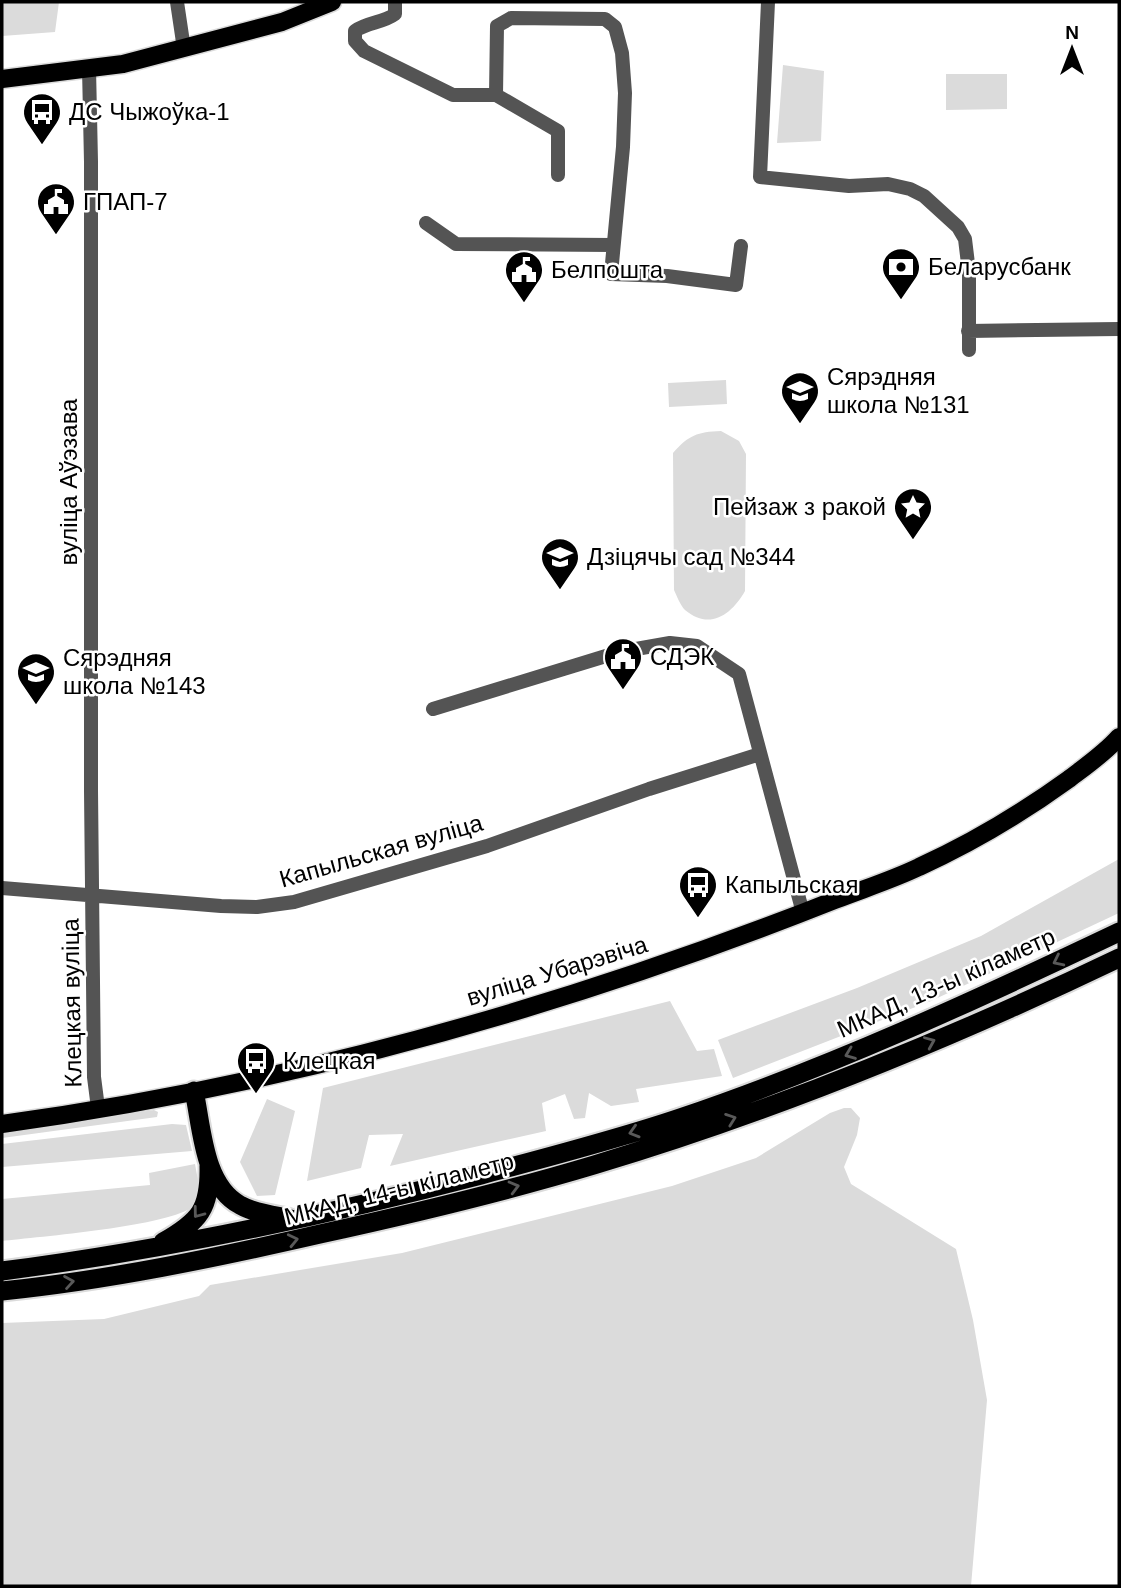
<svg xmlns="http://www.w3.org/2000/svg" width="1121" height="1588" font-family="Arial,sans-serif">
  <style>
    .green { fill: #dbdbdb }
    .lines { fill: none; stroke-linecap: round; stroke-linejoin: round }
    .major-casing { stroke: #dbdbdb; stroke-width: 21 }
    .highway-casing { stroke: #dbdbdb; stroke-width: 23 }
    .minor { stroke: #545454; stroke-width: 14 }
    .major { stroke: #000; stroke-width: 18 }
    .highway { stroke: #000; stroke-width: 19 }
    .oneway { stroke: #595959 }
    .labels { text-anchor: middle; stroke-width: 5; stroke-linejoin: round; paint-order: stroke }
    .poi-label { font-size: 24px; fill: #000; stroke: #fff; text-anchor: start }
    .street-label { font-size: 24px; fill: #000; stroke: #fff }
  </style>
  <rect width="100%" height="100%" fill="#fff"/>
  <!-- green -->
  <path class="green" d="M2,2H59L55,32L2,36Z
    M783,65L824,71L821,141L777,143Z
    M946,74H1007V109L946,110Z
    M726,380L727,404L669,407L668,383Z
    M721,431L739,441L746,454L745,591C732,614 710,631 685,610C680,605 677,596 674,590L673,453C689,435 697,432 721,431Z
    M1119,859V913L931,1001L733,1078L718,1040L857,988L981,936Z
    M670,1001L697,1051L714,1049L722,1076L636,1089L639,1102L611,1106L589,1093L585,1118L574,1119L565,1094L542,1103L546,1131L390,1166L403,1134L369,1135L361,1168L307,1181L323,1088Z
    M267,1099L295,1111L275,1195L257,1196L240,1162Z
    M844,1108H851L860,1118L857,1135L844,1167L851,1184L956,1249L973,1320L987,1400L971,1586H2V1323L104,1319L199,1296L210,1285L402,1253L672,1186L756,1158L830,1113Z
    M154,1110L158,1112L157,1117L2,1138V1131Z
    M172,1124L186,1125L192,1151L2,1167V1144Z
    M195,1164C197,1177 203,1195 193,1206C173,1226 36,1237 2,1241V1199L150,1185L149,1173Z"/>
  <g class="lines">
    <defs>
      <path id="major" d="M2,79L123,64L282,22L332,2
        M2,1124C287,1085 568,1006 835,900C863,889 892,880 919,867C972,843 1022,813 1069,779C1086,766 1105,753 1119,737"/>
      <path id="highway" d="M194,1091C202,1127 203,1185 240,1205C254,1213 272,1215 288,1218
        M163,1242C200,1221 210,1209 209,1166
        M2,1271C164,1250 324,1216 481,1175C548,1157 615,1140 680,1118C831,1067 976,1000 1119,932
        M2,1291C109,1280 215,1258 320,1234C412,1214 504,1192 594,1165C774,1111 950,1039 1119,958"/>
    </defs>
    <!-- major casing -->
    <use href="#major" class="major-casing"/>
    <!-- highway casing -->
    <use href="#highway" class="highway-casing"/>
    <!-- minor -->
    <path class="minor" d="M177,2L184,49
      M395,2V14C383,23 368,22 355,31V41L364,51L453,95H496L558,131V175
      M768,2L760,177L849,186L888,184L910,189L924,196L958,227L965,239L969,272V350
      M89,68L91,162V791L94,1077L98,1108
      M496,95L497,26L511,18L605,19L615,27L622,53L625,93L623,147L611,274L667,276L736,285L741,246
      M426,223L456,244L613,245
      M968,331L1119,329
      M433,709L619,652L670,643L697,646L739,674L803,913
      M2,888L221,906L257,907L294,902L487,846L649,789L760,754"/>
    <!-- major -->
    <use href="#major" class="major"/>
    <!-- highway -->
    <use href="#highway" class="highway"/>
  </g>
  <!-- one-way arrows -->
  <defs><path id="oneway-chevron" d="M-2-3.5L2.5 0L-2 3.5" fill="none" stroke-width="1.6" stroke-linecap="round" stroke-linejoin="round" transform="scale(1.75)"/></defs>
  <g class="oneway">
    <use href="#oneway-chevron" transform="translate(1058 961) rotate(154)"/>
    <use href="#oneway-chevron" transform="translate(930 1042) rotate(-23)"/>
    <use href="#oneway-chevron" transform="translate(850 1054) rotate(159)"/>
    <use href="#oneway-chevron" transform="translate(731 1119) rotate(-20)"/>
    <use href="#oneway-chevron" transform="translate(634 1132) rotate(163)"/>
    <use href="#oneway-chevron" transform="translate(514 1187) rotate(-15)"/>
    <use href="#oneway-chevron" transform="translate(198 1213) rotate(127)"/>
    <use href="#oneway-chevron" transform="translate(293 1240) rotate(-13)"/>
    <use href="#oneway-chevron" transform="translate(69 1282) rotate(-9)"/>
  </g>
  <!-- icons -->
  <defs>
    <symbol id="bus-pin" viewBox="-11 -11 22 30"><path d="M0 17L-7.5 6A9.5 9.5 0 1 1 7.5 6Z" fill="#000" stroke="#fff"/><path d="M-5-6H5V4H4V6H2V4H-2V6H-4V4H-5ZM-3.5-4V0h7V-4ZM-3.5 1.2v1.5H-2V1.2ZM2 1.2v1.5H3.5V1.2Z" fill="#fff"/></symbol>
    <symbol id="civic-pin" viewBox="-11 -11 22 30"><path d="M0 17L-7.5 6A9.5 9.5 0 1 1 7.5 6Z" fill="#000" stroke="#fff"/><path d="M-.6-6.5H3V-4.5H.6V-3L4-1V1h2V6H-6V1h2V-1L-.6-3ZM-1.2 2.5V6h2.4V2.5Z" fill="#fff"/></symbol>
    <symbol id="bank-pin" viewBox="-11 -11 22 30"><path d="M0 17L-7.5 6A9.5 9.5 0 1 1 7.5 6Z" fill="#000" stroke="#fff"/><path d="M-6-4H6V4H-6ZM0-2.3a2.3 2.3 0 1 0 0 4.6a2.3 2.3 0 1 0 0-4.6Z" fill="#fff"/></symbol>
    <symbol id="school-pin" viewBox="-11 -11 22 30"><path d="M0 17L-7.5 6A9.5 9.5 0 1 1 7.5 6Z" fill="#000" stroke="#fff"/><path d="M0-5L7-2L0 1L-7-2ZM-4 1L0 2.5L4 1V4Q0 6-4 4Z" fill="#fff"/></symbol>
    <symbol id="sight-pin" viewBox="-11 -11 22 30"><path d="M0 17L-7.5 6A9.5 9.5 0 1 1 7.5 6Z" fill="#000" stroke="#fff"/><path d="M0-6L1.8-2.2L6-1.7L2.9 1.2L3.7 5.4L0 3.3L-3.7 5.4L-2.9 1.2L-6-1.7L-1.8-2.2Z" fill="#fff"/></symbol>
  </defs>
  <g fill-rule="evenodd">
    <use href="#bus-pin" x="20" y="90" width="44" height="60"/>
    <use href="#civic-pin" x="34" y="180" width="44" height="60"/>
    <use href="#bank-pin" x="879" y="245" width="44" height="60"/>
    <use href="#civic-pin" x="502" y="248" width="44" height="60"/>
    <use href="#school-pin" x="778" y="369" width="44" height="60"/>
    <use href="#sight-pin" x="891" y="485" width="44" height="60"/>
    <use href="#school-pin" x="538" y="535" width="44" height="60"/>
    <use href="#civic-pin" x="601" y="635" width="44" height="60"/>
    <use href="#school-pin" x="14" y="650" width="44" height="60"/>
    <use href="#bus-pin" x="676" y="863" width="44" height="60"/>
    <use href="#bus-pin" x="234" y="1039" width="44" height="60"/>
  </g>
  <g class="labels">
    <!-- poi labels -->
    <g class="poi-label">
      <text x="69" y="120">ДС Чыжоўка-1</text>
      <text x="83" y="210">ГПАП-7</text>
      <text x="928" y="275">Беларусбанк</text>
      <text x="551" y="278">Белпошта</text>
      <text x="827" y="385">Сярэдняя<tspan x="827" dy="28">школа №131</tspan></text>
      <text x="886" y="515" text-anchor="end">Пейзаж з ракой</text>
      <text x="587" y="565">Дзіцячы сад №344</text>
      <text x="650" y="665">СДЭК</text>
      <text x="63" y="666">Сярэдняя<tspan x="63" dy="28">школа №143</tspan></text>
      <text x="725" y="893">Капыльская</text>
      <text x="283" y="1069">Клецкая</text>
    </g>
    <!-- street labels -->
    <g class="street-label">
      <text transform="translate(69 482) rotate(-90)" y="8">вуліца Аўэзава</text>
      <text transform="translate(381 851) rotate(-16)" y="8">Капыльская вуліца</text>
      <text transform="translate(557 971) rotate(-17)" y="8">вуліца Убарэвіча</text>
      <text transform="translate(946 983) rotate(-24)" y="8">МКАД, 13-ы кіламетр</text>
      <text transform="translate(72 1003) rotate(-91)" y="8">Клецкая вуліца</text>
      <text transform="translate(399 1189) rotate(-14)" y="8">МКАД, 14-ы кіламетр</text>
    </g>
  </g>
  <!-- border -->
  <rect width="1121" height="1588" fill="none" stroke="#000000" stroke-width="7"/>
  <!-- north arrow -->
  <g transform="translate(1072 49)" stroke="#ffffff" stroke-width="5" paint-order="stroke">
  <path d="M0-5L12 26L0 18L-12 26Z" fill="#000000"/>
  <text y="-10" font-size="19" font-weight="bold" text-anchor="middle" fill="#000000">N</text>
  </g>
</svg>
